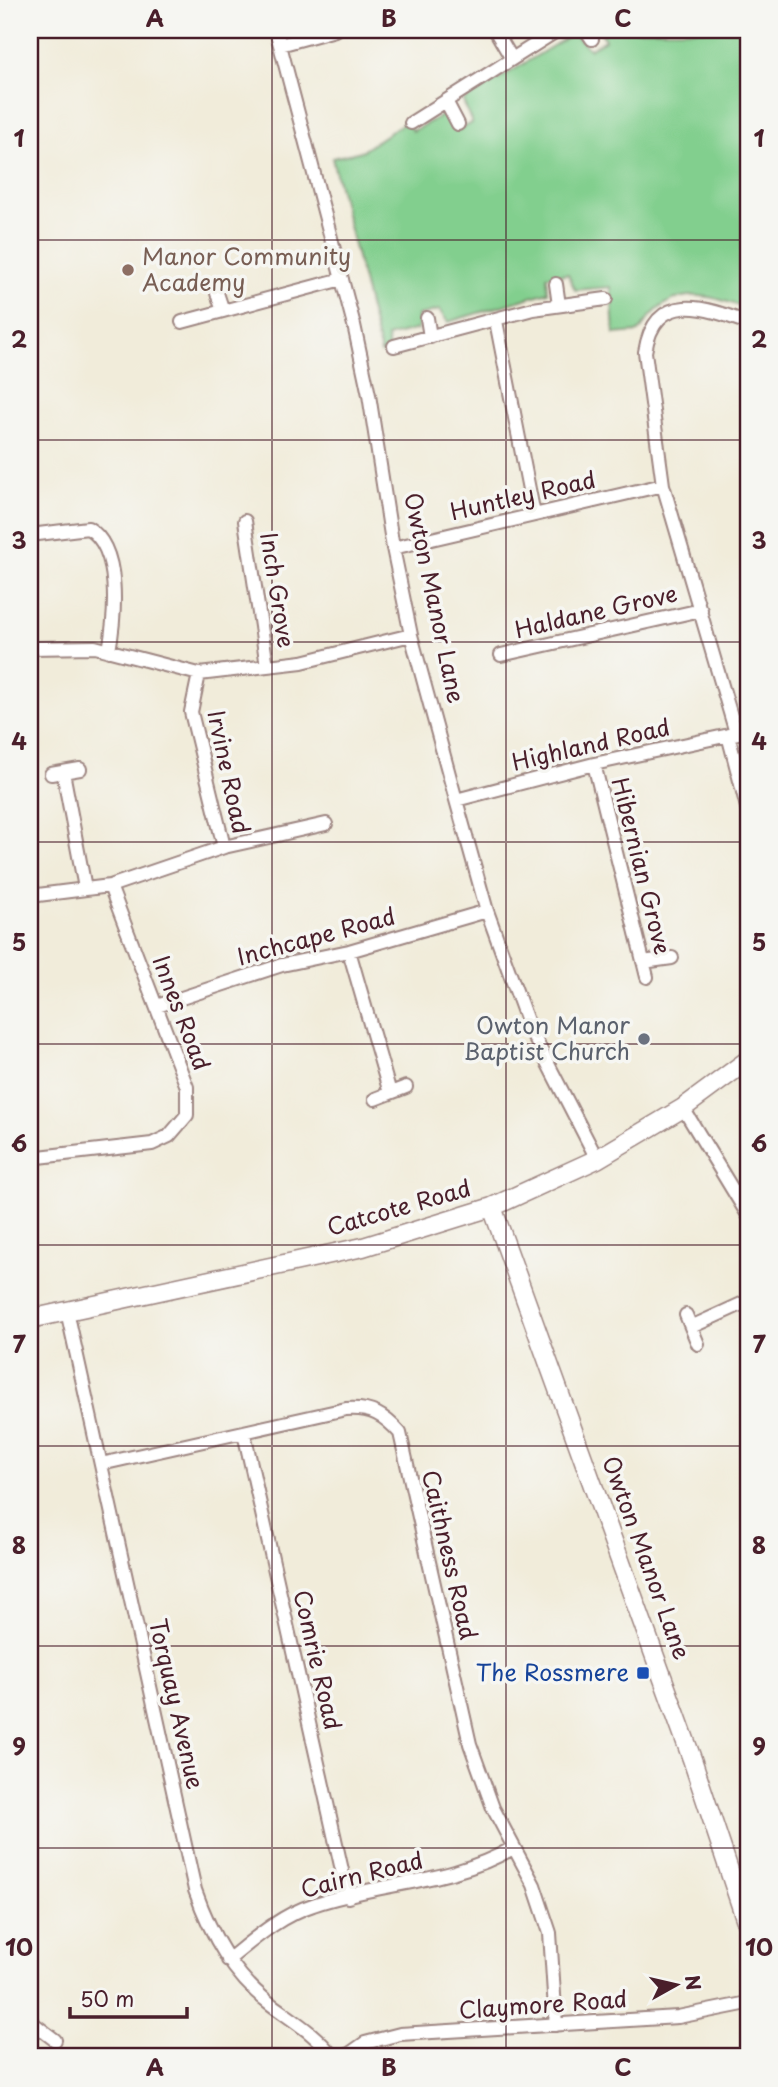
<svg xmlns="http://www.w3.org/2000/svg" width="778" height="2087" font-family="'Playpen Sans',sans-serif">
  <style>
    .green { fill: #82cf8e; stroke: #66775c; stroke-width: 2 }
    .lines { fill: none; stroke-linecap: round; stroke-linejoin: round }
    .street-casing { stroke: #9e8682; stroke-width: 16 }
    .secondary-casing { stroke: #9e8682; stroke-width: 21 }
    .street { stroke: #fff; stroke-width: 12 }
    .secondary { stroke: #fff; stroke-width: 18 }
    .grid { fill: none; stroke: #4a1f2b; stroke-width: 2; stroke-opacity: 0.55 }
    .education-dot { fill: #8d6e63; stroke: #f6f6f2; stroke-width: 2.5 }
    .worship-dot { fill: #6b7280; stroke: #f6f6f2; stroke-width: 2.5 }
    .transit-dot { fill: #1a4fb4; stroke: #f6f6f2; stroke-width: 2.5 }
    .labels { text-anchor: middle; stroke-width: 7; stroke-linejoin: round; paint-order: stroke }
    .education-label { font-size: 23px; fill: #785e54; stroke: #f6f6f2; text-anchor: start }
    .street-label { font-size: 23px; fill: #4a1f2b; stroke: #f6f6f2 }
    .worship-label { font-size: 23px; fill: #5b616d; stroke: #f6f6f2; text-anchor: end }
    .transit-label { font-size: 23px; fill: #164399; stroke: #f6f6f2; text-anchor: end }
    .neatline { fill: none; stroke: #4a1f2b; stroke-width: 2.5 }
    .grid-label { font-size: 23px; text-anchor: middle; font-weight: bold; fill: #4a1f2b }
  </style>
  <rect width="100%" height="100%" fill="#f6f6f2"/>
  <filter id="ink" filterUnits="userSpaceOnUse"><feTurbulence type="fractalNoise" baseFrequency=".0143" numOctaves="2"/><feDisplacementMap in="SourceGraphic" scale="14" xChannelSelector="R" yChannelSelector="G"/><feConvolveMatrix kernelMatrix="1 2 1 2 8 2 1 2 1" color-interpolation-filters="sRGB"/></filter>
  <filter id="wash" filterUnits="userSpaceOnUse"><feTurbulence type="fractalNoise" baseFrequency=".00686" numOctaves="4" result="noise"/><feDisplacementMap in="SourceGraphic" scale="28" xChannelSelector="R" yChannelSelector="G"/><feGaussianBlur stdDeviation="1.57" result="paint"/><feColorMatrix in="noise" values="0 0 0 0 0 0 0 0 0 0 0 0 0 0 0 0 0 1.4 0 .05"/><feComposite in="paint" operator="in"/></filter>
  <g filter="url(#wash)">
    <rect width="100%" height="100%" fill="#f1ecda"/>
    <!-- green -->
    <path class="green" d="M600,30H748V310C703,290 667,286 639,332L614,334L611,287L575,290L568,274L547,276L548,292L448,322L439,310L418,315V329L387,337L389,351L381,353L332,158L362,151L405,122L413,131L446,113L459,130L472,123L463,101L574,33L589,49L605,40Z"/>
  </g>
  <g filter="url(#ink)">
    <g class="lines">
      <defs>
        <path id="street" d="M276,30L354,325L369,395L393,548L411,635L456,800L487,911L530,1029L597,1159
          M586,30L592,39
          M280,45L335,30
          M512,59L558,30
          M446,101L458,124
          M411,123L512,59L495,30
          M556,284L559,305
          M217,293L223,311
          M427,318L430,337
          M496,321L534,515
          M182,322L342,279
          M394,346L533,309L606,299
          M245,521L267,666
          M30,535L88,528C122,548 115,617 109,651
          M393,548L663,485
          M30,648L95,647L199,674L302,662L411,635
          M501,655L701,610
          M736,733L663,485L645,352C655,289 705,307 748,323
          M728,735L748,811
          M594,764L647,977
          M63,772L85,888
          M51,774L80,769
          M456,800L594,764L748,731
          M224,847L326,824
          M30,896L110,886L224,847L191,712L199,674
          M349,951L390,1093
          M643,962L672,958
          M157,1006L282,965L349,951L487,911
          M375,1099L406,1087
          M683,1108L748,1215
          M30,1158L152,1144L169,1136L187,1115V1087L110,886
          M67,1311L195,1890C211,1935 233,1976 272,2005C295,2022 316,2034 333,2057
          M686,1315L698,1344
          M691,1327L748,1301
          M244,1433L348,1897
          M101,1464L346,1409C371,1407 384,1415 400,1433L470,1744L493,1808L534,1885L550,1933L556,2025
          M228,1960C254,1939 281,1915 313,1905C381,1882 451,1884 513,1848
          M30,2021L55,2040
          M345,2057L365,2043L400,2034L678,2017L748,2003"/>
        <path id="secondary" d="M492,1207L692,1759L748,1927
          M30,1319L363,1247L492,1207L597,1159L683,1108L748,1060"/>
      </defs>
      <!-- street casing -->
      <use href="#street" class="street-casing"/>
      <!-- secondary casing -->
      <use href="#secondary" class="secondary-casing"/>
      <!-- street -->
      <use href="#street" class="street"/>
      <!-- secondary -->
      <use href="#secondary" class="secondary"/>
    </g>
  </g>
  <!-- grid -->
  <path class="grid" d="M272,30V2057M506,30V2057M30,240H748M30,440H748M30,642H748M30,842H748M30,1044H748M30,1245H748M30,1446H748M30,1646H748M30,1848H748"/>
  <!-- markers -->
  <circle class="education-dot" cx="128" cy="270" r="7"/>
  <circle class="worship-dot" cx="644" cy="1039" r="7"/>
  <rect class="transit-dot" x="636" y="1666" width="14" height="14" rx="3.5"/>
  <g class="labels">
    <!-- education labels -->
    <g class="education-label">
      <text x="142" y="265">Manor Community<tspan x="142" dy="26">Academy</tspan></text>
    </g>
    <!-- street labels -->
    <g class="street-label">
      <text transform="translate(523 496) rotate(-13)" y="8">Huntley Road</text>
      <text transform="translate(277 590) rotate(81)" y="8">Inch Grove</text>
      <text transform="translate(434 598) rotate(78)" y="8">Owton Manor Lane</text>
      <text transform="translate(596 612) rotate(-13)" y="8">Haldane Grove</text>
      <text transform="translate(591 745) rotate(-13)" y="8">Highland Road</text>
      <text transform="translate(228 772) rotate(78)" y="8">Irvine Road</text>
      <text transform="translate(641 866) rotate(76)" y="8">Hibernian Grove</text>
      <text transform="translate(316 937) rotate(-15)" y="8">Inchcape Road</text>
      <text transform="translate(181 1013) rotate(69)" y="8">Innes Road</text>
      <text transform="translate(399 1208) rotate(-16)" y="8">Catcote Road</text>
      <text transform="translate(449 1555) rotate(77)" y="8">Caithness Road</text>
      <text transform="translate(646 1558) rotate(70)" y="8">Owton Manor Lane</text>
      <text transform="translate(317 1660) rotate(77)" y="8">Comrie Road</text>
      <text transform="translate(176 1704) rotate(77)" y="8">Torquay Avenue</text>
      <text transform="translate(362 1875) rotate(-14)" y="8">Cairn Road</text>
      <text transform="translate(543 2005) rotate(-4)" y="8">Claymore Road</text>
    </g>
    <!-- worship labels -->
    <g class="worship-label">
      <text x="630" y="1034">Owton Manor<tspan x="630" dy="26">Baptist Church</tspan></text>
    </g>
    <!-- transit labels -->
    <g class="transit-label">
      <text x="629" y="1681">The Rossmere</text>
    </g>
  </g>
  <!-- margin -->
  <rect width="778" height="2087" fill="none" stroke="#f6f6f2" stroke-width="77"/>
  <!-- north arrow -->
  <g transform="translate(676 1985) rotate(82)" stroke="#f6f6f2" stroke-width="5" paint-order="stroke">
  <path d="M0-5L12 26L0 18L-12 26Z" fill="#4a1f2b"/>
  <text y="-10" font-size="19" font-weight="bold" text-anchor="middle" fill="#4a1f2b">N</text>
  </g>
  <!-- scale -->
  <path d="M70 2007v10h117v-10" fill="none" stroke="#4a1f2b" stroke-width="3.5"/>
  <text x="80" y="2007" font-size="21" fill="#4a1f2b" stroke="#f6f6f2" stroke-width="5" paint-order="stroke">50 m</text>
  <rect x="38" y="38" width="702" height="2010" class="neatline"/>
  <g class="grid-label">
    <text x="155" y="27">A</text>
    <text x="389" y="27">B</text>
    <text x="623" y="27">C</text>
    <text x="19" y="147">1</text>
    <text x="759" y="147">1</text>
    <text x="19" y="348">2</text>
    <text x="759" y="348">2</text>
    <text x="19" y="549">3</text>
    <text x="759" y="549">3</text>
    <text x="19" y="750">4</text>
    <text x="759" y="750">4</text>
    <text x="19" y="951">5</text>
    <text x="759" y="951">5</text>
    <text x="19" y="1152">6</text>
    <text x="759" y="1152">6</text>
    <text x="19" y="1353">7</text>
    <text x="759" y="1353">7</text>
    <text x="19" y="1554">8</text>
    <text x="759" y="1554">8</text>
    <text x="19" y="1755">9</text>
    <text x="759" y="1755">9</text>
    <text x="19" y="1956">10</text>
    <text x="759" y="1956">10</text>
    <text x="155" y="2076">A</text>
    <text x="389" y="2076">B</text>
    <text x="623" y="2076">C</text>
  </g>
</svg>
